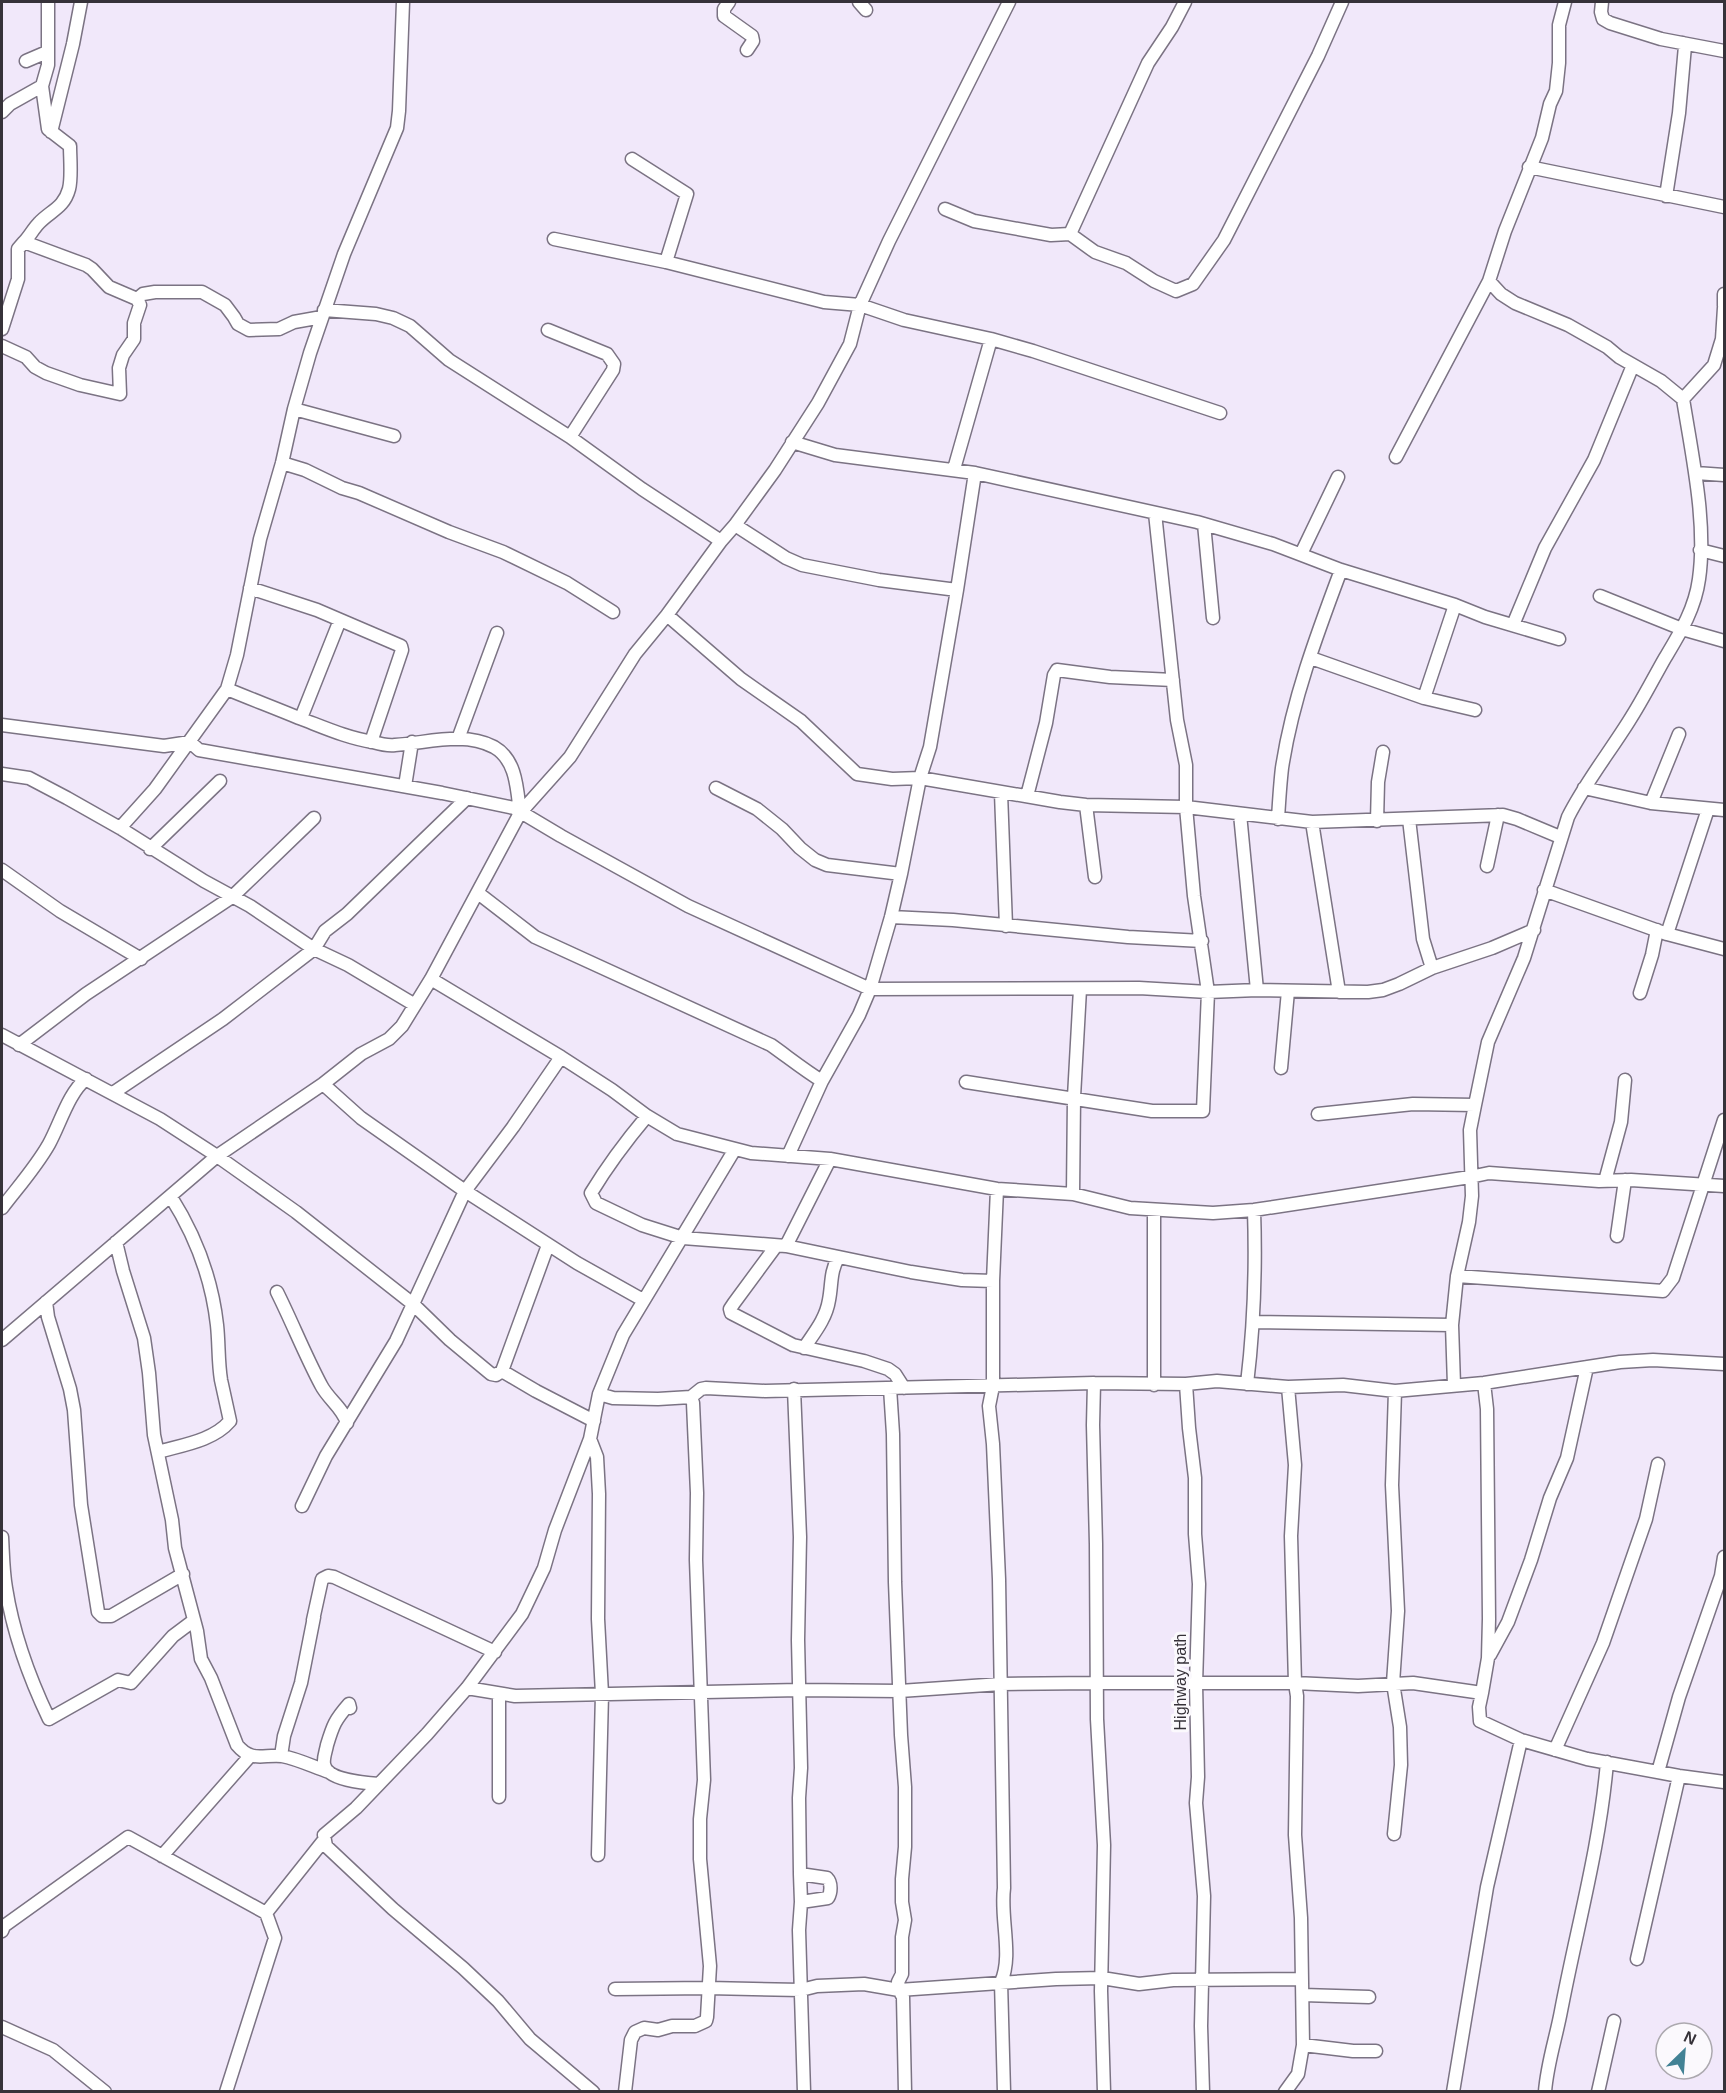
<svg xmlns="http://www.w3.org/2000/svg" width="1726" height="2093" font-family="Arial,sans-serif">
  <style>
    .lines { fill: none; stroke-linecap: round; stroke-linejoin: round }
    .street-casing { stroke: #7b7383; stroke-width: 15 }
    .street { stroke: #fff; stroke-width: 12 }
    .labels { text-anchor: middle; stroke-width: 6; stroke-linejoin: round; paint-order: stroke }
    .street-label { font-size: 16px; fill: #363239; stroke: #fbf9fd }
  </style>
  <rect width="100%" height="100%" fill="#f1e8fa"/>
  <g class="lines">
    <defs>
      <path id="street" d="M729,2L724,9V16L752,36L753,41L747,50
        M859,2L866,10
        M1602,2L1601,12L1603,19L1610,23L1661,39L1724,51
        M26,61L47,52
        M2,112L10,104L42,86L48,65V2
        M51,132L73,44L81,2
        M632,159L687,194L666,262
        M1529,167L1724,207
        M1666,196L1679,113L1685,46L1683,43
        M945,209L974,221L1051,235L1070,234L1095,252L1126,263L1154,281L1176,291L1193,284L1224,240L1318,56L1342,2
        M1070,234L1148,63L1172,27L1185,2
        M554,239L666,262L824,302L860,305L904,320L991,339L1033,351L1220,413
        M24,242C30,236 33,229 39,223C50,211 64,208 69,189C72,178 70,158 70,146L48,129L42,86
        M1724,294V306
        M137,299L143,294L155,292H202L225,305L234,317L238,324L249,330L279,329L294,322L322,317
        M324,310L376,314L393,318L410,326L449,360L570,437L642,489L721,541
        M2,329L18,279V249L24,242L86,265L92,269L109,287L137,299
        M548,330L607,354L614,364L613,370L570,437
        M2,346L26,357L35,367L46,373L80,385L120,394L119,368L123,355L134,339V323L140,305L137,299
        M1683,399L1714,365L1722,339L1724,308
        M294,409L394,436
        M792,442L835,455L975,473L1197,522L1273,544L1341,570L1455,605L1485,617L1559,639
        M1396,457L1489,281L1505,231L1542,138L1550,104L1556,91L1559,63V25L1565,2
        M282,463L305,470L342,488L359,493L449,532L503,552L567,583L613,612
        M954,469L991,339
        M1696,473L1724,475
        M1204,524L1213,618
        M735,525L786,558L802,565L879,580L957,590
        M1700,550L1724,556
        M1301,554L1338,477
        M250,588L317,610L401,646L402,650L371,742
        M1600,596L1682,629L1724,641
        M667,615L741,679L801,721L857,774L892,779L920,778L1060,802L1086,805L1186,807L1312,822L1503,815L1517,819L1560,837
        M1513,625L1545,548L1594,460L1633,365
        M1311,658L1424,698L1475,710
        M227,689C251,699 275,708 299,718C323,727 347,738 373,742C380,744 388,746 395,745C428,743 463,731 494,747C517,760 517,790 520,813
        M1424,698L1455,605
        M301,718L340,620
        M2,725L164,746L190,742L199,750L442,793L514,808L561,836L688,906L870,989L1139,988L1208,992L1257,990L1368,992L1383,990L1399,984L1432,968L1492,948L1534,930
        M458,739L497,633
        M2,774L29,778L67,798L120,828L204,881L250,906L314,949L348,965L415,1005
        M405,786L412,742
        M716,788L757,809L782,829L800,848L815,860L827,865L901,874
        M1584,788L1651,803L1724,810
        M1001,793L1006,926
        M1027,796L1046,723L1054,675L1057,670L1110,677L1173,680
        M1651,803L1679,734
        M1086,805L1095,877
        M1240,814L1257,990
        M1278,819C1279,802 1280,785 1282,768C1292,701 1317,634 1341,570
        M1409,819L1423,939L1432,968
        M1377,821L1378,782L1383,752
        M1312,822L1339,992
        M120,828L155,789L227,689L237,655L260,539L282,463L294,409L310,353L344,254L397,128L399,111L403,2
        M150,849L220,781
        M1487,866L1498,815
        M2,870L60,911L141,959
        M1544,890L1667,934L1724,949
        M478,893L535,937L771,1045C788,1057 804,1070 822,1081
        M891,917L953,920L1128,937L1202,941
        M1667,934L1708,809
        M431,979L561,1057L612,1090L647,1116L677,1134L751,1153L830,1159L997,1189L1073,1194L1130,1208L1213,1213L1254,1210L1470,1177L1489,1173L1599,1181L1631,1180L1724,1186
        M1640,993L1652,955L1657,930
        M2,1035L160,1119L217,1156L296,1212L413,1304L450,1340L491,1374L496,1375L502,1371L548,1245
        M19,1045L86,994L232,897L314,818
        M1281,1068L1288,991
        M966,1082L1152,1111H1203L1208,992L1194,896L1186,807V765L1177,720L1155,513
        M323,1084L361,1118L465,1191L577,1263L643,1300
        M113,1093L223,1019L314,949L325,931L347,914L467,798
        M1318,1114L1413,1104L1475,1105
        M647,1116C626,1141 608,1165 591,1193L596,1203L642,1225L683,1238L786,1246L911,1272L962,1280L993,1281
        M788,1156L822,1081L859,1015L870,989L891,917L901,874L920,778L930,747L957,590L975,473
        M1605,1181L1621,1122L1625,1080
        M997,1189L993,1281V1386L989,1406L993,1444L999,1579L1004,1888C1000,1918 1013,1956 1001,1982L1004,2092
        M1073,1194L1074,1097L1080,989
        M2,1208C18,1187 36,1167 49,1144C60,1124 69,1092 86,1079
        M1617,1236L1625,1180
        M116,1242L123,1271L144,1338L149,1373L154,1435L172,1520L175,1548L197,1631L201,1659L211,1678L237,1745C252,1763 263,1754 282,1756C298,1759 314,1767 329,1772
        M776,1246L734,1303L730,1309L731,1313L793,1345L864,1361L888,1369L895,1374L904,1388
        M786,1246L830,1159
        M1457,1276L1663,1291L1673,1278L1724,1120
        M277,1292C292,1322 305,1355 321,1385C328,1399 343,1408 347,1423
        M46,1302L48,1317L70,1389L74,1410L81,1505L98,1612L102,1616H111L183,1574
        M1253,1322L1452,1325
        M2,1340L217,1156L323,1084L361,1054L389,1039L402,1026L431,979L520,813L570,757L635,654L667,615L721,541L735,525L775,470L818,403L850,344L860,305L889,241L1009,2
        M804,1348C814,1333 826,1319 829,1300C832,1285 830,1272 838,1258
        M502,1371L536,1391L594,1421
        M1094,1383L1093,1425L1096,1544L1097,1719L1104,1845L1101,1991L1104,2092
        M1186,1384L1189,1428L1195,1478V1534L1199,1584L1196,1684L1198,1777L1196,1803L1204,1896L1201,2026L1203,2092
        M1247,1384C1254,1326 1256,1268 1254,1210
        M1154,1385V1210
        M1454,1385L1452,1325L1457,1276L1469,1222L1472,1196L1470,1130L1475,1105L1488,1042L1524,958L1568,817C1585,783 1609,753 1629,721C1642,701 1653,679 1665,658C1680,633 1695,609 1699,579C1707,523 1692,455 1683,399L1661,381L1619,357L1607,347L1568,325L1515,303L1501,294L1489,281
        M890,1388L893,1434L895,1582L901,1735L905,1787V1847L902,1879V1902L905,1920L902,1937V1974L898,1982L899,1990L903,1997L905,2092
        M794,1389L800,1537L798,1640L801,1768L799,1798L800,1874L827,1878C832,1883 831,1893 828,1898L801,1902L799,1930L804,2092
        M599,1394L613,1398L658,1399L691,1397L701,1389L706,1388L765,1391L1094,1383L1186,1384L1217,1381L1288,1387L1343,1385L1395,1391L1484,1383L1620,1362L1653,1360L1724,1364
        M590,1439L597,1457L599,1494L598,1619L602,1694L598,1855
        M158,1452C182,1445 213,1441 230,1421C227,1407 224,1394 221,1380C218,1362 219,1343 217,1325C212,1280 195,1235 171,1197
        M302,1506L326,1456L396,1341L465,1191L513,1127L561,1057
        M2,1537C3,1554 3,1571 6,1588C13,1633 29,1677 49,1719L118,1680L131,1683L173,1636L193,1621
        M313,1620L322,1579L328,1576L334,1577L495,1652
        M1490,1655L1508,1622L1531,1560L1550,1498L1567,1458L1587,1367
        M467,1688L515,1696L800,1690L900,1691L1001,1684L1096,1683H1295L1358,1686L1413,1683L1482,1693L1479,1707L1480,1721L1521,1740L1587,1759L1679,1776L1724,1782
        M1482,1693L1488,1658L1489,1619L1487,1409L1484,1383
        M499,1694V1797
        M350,1708L349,1704C335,1720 333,1725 327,1745C326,1751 323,1758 324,1764C326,1780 365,1783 379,1784
        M1555,1750L1603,1643L1646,1519L1658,1464
        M281,1756L284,1736L301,1683L314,1617
        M1658,1772L1679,1697L1721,1576L1724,1557
        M1394,1834L1401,1765L1400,1727L1393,1683L1398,1611L1392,1485L1395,1391
        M162,1856L250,1756
        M800,1874L801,1902
        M2,1931L4,1926L128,1837L266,1913
        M1637,1959L1679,1776
        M615,1989L708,1988L801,1990L817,1986L864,1984L899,1990L1056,1979L1102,1978L1139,1984L1173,1980L1302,1979
        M1303,1995L1369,1997
        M2,2027L53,2050L105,2092
        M1303,2045L1353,2051H1376
        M226,2092L275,1938L266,1913L324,1840
        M593,2092L530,2039L498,2001L463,1968L393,1909L326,1846L324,1835L356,1808L427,1734L467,1688L522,1614L544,1568L555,1530L590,1439L599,1394L623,1335L735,1149
        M625,2092L631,2040L635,2032L644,2028L658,2030L672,2026H695L706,2021L707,2017L710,1966L700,1859V1819L704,1780L696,1560L697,1493L693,1403L691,1397
        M1285,2092L1298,2074L1303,2045L1301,1918L1295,1835L1297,1696L1295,1683L1291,1536L1295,1465L1288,1387
        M1453,2092L1487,1887L1521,1740
        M1545,2092C1547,2064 1556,2038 1561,2011C1577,1927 1600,1846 1607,1762
        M1598,2092L1614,2021"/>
    </defs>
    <!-- street casing -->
    <use href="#street" class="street-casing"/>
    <!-- street -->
    <use href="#street" class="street"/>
  </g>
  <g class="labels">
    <!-- street labels -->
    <g class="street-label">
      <text transform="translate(1180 1682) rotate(-90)" y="6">Highway path</text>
    </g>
  </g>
  <!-- border -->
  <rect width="1726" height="2093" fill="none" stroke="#363239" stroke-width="6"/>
  <!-- north arrow -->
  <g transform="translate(1684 2051) rotate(25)"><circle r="28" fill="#fbf9fd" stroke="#aca9af" stroke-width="1.5"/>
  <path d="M0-4.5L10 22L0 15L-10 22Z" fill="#428295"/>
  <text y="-9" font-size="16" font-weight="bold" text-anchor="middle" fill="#363239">N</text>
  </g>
</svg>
